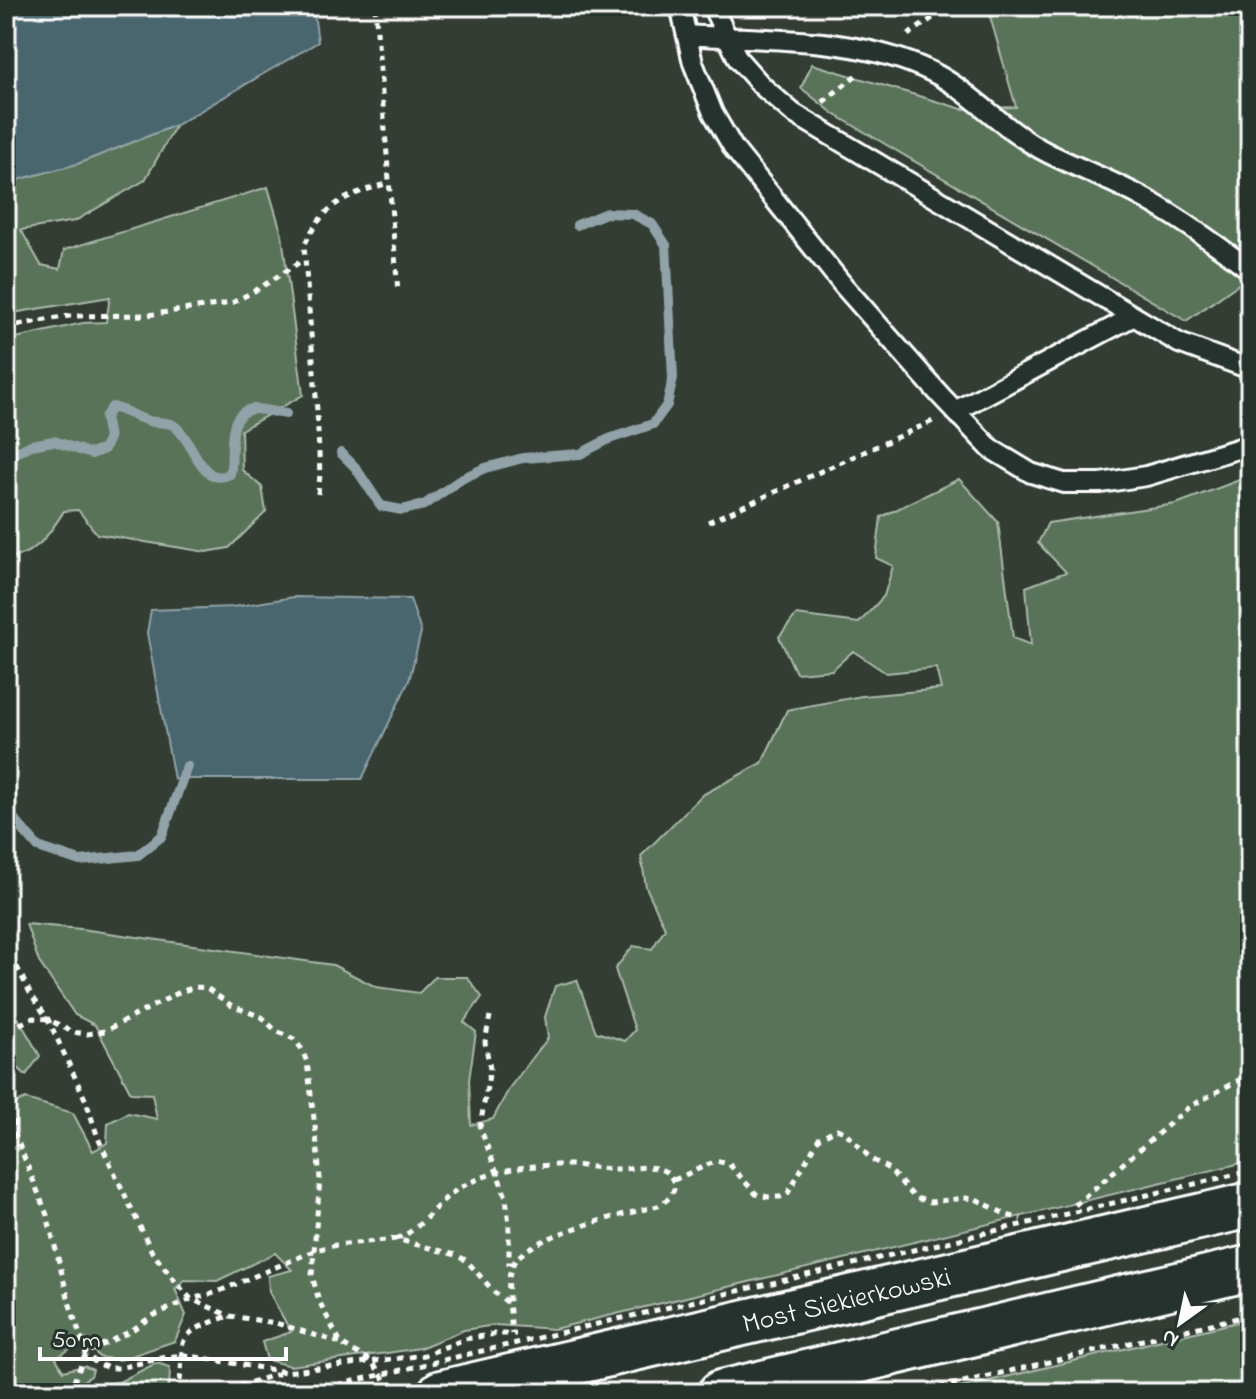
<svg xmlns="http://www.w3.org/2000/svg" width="1256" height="1399" font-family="'Indie Flower',sans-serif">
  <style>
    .green { fill: #597359; stroke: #acb9ac; stroke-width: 2 }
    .water { fill: #48656e; stroke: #91a3a8; stroke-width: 2 }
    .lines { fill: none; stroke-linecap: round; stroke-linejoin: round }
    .stream { stroke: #91a3a8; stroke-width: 10 }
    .service-casing { stroke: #fff; stroke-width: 24 }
    .primary-casing { stroke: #fff; stroke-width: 50 }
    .path { stroke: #fff; stroke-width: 5; stroke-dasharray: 6 6; stroke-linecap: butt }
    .service { stroke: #26332d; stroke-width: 18 }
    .primary { stroke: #26332d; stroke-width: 44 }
    .path-bridge { stroke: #fff; stroke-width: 5; stroke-dasharray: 6 6; stroke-linecap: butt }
    .labels { text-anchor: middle; stroke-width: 8; stroke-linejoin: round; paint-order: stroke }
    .street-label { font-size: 28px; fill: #fff; stroke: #26332d }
  </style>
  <rect width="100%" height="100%" fill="#333d34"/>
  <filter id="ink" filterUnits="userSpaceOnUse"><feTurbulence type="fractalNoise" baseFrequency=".0125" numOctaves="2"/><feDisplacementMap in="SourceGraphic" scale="16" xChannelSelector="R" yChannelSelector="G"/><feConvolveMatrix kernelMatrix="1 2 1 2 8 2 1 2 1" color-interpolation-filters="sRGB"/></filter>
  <g filter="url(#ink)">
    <!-- green -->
    <path class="green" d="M987,6H1250V276L1186,321L834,114L801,88L812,64L962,109L1016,107Z
      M176,125L145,180L75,221L21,230L41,265L60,269L64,250L268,187L282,235L303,395L241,430L242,470L262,487L266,512L229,548L206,552L97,534L78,510L64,511C48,536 37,554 6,559V330L7,340L83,323L106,322L110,297L6,314V183L77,164Z
      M1250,476V1161L554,1329L495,1325L464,1330L420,1348L387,1353L290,1366L267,1360L262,1342L291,1332L269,1292L268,1276L292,1270L275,1253L217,1281L184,1280L175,1289L186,1315L175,1341L120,1360L99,1357L86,1339L56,1358L63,1371L84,1366L93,1370L91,1376L69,1389L52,1387V1393H6V1134L9,1133L14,1104L26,1099L73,1113L93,1151L107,1143L108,1123L128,1113L157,1119L152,1094L131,1093L95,1025L75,1015L39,962L26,924L81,929L333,965L376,987L419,993L435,977H467L482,997L464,1022L476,1032L469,1080L471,1125L493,1119L510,1087L548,1038L545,1017L555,986L577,980L596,1032L625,1041L635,1030L615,969L633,946L652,949L665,928L646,887L641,856L702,795L762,763L787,710L862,696L941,689L936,668L886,673L853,651L832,670L796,673L779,637L796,615L859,623L884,596L893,566L876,558L881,517L959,479L998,522L1013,638L1031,645L1026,587L1066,572L1038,543L1048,523L1176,504Z
      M6,997L40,1056L26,1075L9,1060L6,1061Z
      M1250,1319V1393H938Z
      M156,1363L170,1367L169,1393H85L92,1386L119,1382Z"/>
    <!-- water -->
    <path class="water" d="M6,6H313L318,42L176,125L77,164L6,183Z
      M294,597L410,599L421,632L409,681L362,779H174L147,633L151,610L233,607Z"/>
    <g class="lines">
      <!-- stream -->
      <path class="stream" d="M341,453L355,467L381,506L402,510L424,505L463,478L485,468L523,458L580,454L609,439L653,424L667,405L673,378L666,245L652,224L633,214L606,213L577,225
        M6,458L31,445L54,441L91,454L104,449L109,438L105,417L112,407C126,410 139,420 154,422C161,423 167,422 173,425C194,438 200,489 230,474C235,455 224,414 252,409C262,408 276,413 286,414
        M6,806L7,811L38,847L80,861L138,855L162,836L187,766"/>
      <defs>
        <path id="service" d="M680,6L693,63L713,113L734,149L843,285L941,396L991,449L1031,473L1064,483H1101L1146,476L1250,445
          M712,6L738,59L762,86L793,113L1179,343L1250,369
          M687,35C768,41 857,35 932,72C974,93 1004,131 1046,152C1077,168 1109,179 1140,196C1179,217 1215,243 1250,270
          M955,411L1134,316"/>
        <g id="primary">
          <path id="s1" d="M441,1393L1250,1205"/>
          <path d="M721,1393L1250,1268"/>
        </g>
      </defs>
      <!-- service casing -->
      <use href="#service" class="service-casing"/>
      <!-- primary casing -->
      <use href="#primary" class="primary-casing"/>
      <!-- path -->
      <path class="path" d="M375,6L398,292
        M908,35L950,6
        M823,102L859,73
        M6,327L69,316L147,315L232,303L258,289L303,260
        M318,494L320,475L317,410L304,246C324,203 346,195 389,183
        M708,522L933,421
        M6,945L30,993L48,1019L86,1101L98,1138L152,1252L178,1285L191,1299L230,1316L276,1323L340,1343
        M490,1016L485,1042L490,1069L480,1127L506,1197L509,1226V1265
        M6,1043L10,1033L16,1026L33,1018L48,1019L72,1032L87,1034L105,1031L180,992L195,987L207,988L232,1006L262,1017L276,1031L294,1039L301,1048L307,1062L316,1135L320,1179L312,1275L319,1301L341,1344L371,1361L394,1393
        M6,1085L16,1137L47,1215L70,1305L86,1353L96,1363L109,1368H120L166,1357L185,1355L285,1372L425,1355L465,1339L495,1334H516
        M674,1180L716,1161L729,1164L756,1194L768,1197H780L788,1193L819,1138L837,1129L846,1133L871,1159L889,1169L915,1198L931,1202L964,1198L976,1199L1007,1215L1021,1219
        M1075,1205L1189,1107L1250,1074
        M396,1239C423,1229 435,1203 458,1189C490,1170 530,1164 567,1165C583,1165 600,1169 616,1169C638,1170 667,1158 675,1186C672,1196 668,1200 658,1206C626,1214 525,1235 512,1266C505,1281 511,1317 512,1334
        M69,1393L86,1353L131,1331L152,1316L191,1299L215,1293L316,1250L336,1245L396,1239L456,1255L467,1261L495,1293L510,1304
        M178,1393C189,1339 164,1338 229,1316
        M216,1393L284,1372
        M916,1393L1250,1315"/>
      <!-- service -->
      <use href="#service" class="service"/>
      <!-- primary -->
      <use href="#primary" class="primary"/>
      <!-- path-bridge -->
      <path class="path-bridge" d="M303,1393L1250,1171"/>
    </g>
  </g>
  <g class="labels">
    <!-- street labels -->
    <g class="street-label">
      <text dy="10" stroke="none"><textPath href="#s1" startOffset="416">Most Siekierkowski</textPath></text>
    </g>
  </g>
  <!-- margin -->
  <rect width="1256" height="1399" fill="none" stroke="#26332d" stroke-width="32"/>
  <rect x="16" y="16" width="1224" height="1367" fill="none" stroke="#fff" stroke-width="3" filter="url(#ink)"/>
  <!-- north arrow -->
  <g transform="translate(1180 1323) rotate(213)" stroke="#26332d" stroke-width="6" paint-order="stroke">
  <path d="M0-6L14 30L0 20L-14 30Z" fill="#ffffff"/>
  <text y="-12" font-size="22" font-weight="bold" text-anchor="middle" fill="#ffffff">N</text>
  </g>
  <!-- scale -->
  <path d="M40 1347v12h246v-12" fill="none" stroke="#ffffff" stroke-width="4"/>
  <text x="52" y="1347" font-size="24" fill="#ffffff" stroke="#26332d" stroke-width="6" paint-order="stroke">50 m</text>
</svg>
